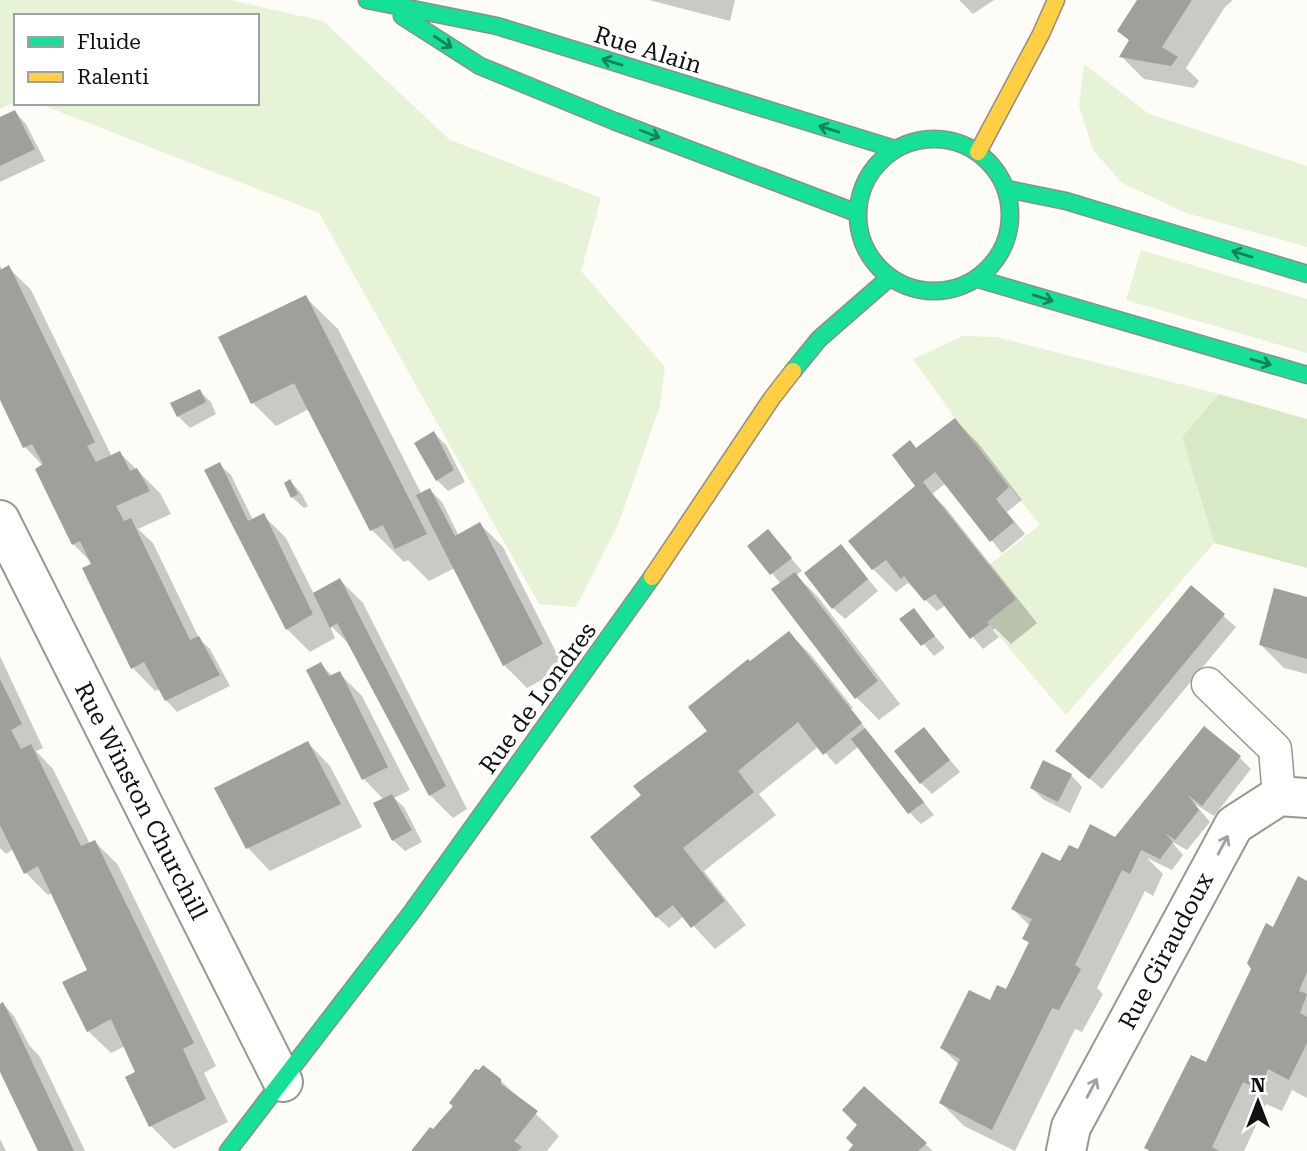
<svg xmlns="http://www.w3.org/2000/svg" width="1307" height="1151" font-family="'Roboto Serif',serif">
  <style>
    .green { fill: #e7f3d7 }
    .forest { fill: #d8eac5 }
    .shadow { fill: #0003 }
    .building { fill: #a19f9c }
    .lines { fill: none; stroke-linecap: round; stroke-linejoin: round }
    .lane-casing { stroke: #979795; stroke-width: 35 }
    .street-casing { stroke: #979795; stroke-width: 42 }
    .fast-casing { stroke: #8e8d8b; stroke-width: 19 }
    .slow-casing { stroke: #8e8d8b; stroke-width: 19 }
    .lane { stroke: #fffffe; stroke-width: 32 }
    .street { stroke: #fffffe; stroke-width: 38 }
    .fast { stroke: #16e098; stroke-width: 16 }
    .slow { stroke: #ffcf43; stroke-width: 16 }
    .oneway { stroke: #14835b }
    .oneway2 { stroke: #a0a09f }
    .labels { text-anchor: middle; stroke-width: 7; stroke-linejoin: round; paint-order: stroke }
    .street-label { font-size: 24px; fill: #111; stroke: #fff }
  </style>
  <rect width="100%" height="100%" fill="#fdfcf7"/>
  <!-- green -->
  <path class="green" d="M0,0H230L323,21L450,140L601,198L581,271L665,367L660,406L618,525L576,607L539,604L319,213L37,103H257V16H16V101L0,109Z
    M1084,64L1149,114L1307,166V247L1186,213L1122,183L1093,150L1079,105Z
    M1141,250L1307,299V353L1126,300Z
    M963,336L996,337L1219,394L1182,437L1214,543L1066,715L987,622L989,565L1040,525L955,418L913,359Z"/>
  <!-- forest -->
  <path class="forest" d="M1219,394L1307,419V568L1214,543L1182,437Z"/>
  <!-- shadow -->
  <path class="shadow" d="M649,0H735L730,21Z
    M959,0H994L973,14Z
    M1139,0H1233L1225,7L1186,68L1199,81L1194,88L1144,79L1121,56L1130,41L1119,31Z
    M15,112L26,124L45,161L0,182V119Z
    M0,265L2,270L8,267L31,290L112,457L120,453L160,493L171,514L138,529L153,543L200,640L210,649L230,686L177,712L166,700L160,689L155,691L133,668L84,569L94,565L73,544L43,466L25,447L0,396Z
    M305,297L338,329L422,495L430,490L442,502L459,536L480,524L503,547L564,668L527,688L504,665L455,568L429,581L408,560L404,562L372,530L311,408L276,426L253,403Z
    M199,391L211,402L216,414L190,428L178,416Z
    M955,420L978,443L1022,500L1007,512L1025,534L1002,553L946,483L932,494L945,507L1037,623L1011,644L995,628L993,630L999,637L983,649L946,605L937,611L908,583L896,592L873,569L918,488L917,450Z
    M434,433L446,445L465,482L448,491L437,480Z
    M219,464L231,475L253,520L263,515L286,538L314,594L340,580L363,603L467,809L453,818L430,795L351,646L329,624L335,638L310,652L287,629Z
    M290,481L301,493L308,506L304,508L292,497Z
    M768,531L802,571L796,575L818,597L900,704L879,720L856,697L781,584L749,546Z
    M841,546L878,591L845,619L833,608Z
    M1191,587L1236,627L1102,789L1057,751Z
    M1307,599V674L1284,668L1261,645Z
    M913,610L945,648L934,656L902,619Z
    M789,633L812,656L853,708L851,709L871,736L934,815L921,824L910,813L859,746L836,765L819,746L759,794L776,815L704,871L746,925L715,949L684,916L669,928L657,917L644,796L709,731L750,663Z
    M0,656L43,748L36,751L53,769L90,844L95,842L118,865L216,1066L204,1073L228,1122L174,1149L151,1126L128,1078L137,1072L125,1046L111,1053L88,1031L90,971L53,893L48,895L25,872L14,849L6,854L0,848Z
    M321,664L332,676L339,673L362,696L410,790L394,798L404,807L422,842L405,851L393,840L384,800L364,779L308,671Z
    M924,729L960,772L932,794L921,783Z
    M308,743L330,766L362,827L270,871L248,848Z
    M1240,758L1251,769L1214,816L1195,804L1210,822L1187,850L1171,841L1183,855L1172,870L1147,858L1163,874L1153,896L1145,891L1097,988L1103,994L1082,1032L1075,1029L1015,1151L964,1126L941,1103L959,1065L942,1048L991,1003L1007,991L1030,944L1025,939L1030,926L1013,909L1061,863L1079,851L1116,839Z
    M1071,775L1082,787L1070,813L1043,799L1032,788Z
    M1307,883V1098L1292,1090L1282,1111L1266,1104L1244,1151H1149L1146,1148L1207,1064L1274,929Z
    M3,1004L14,1016L29,1045L40,1057L85,1151H40L0,1068V1006Z
    M500,1080L559,1136L547,1151H414L434,1132Z
    M0,1139L6,1151H0Z
    M925,1144L933,1151H850Z"/>
  <!-- building -->
  <path class="building" d="M1137,0H1192L1162,47L1178,57L1171,66L1119,57L1129,40L1117,31Z
    M15,110L35,149L0,166V117Z
    M9,265L95,442L87,446L96,462L120,451L130,471L137,468L150,491L116,506L124,521L131,518L190,640L199,636L220,675L165,701L144,662L131,669L82,568L91,564L80,541L72,545L35,469L43,464L32,444L23,448L0,400V270Z
    M306,295L427,534L395,549L383,525L370,531L294,383L251,404L218,337Z
    M200,389L206,402L177,417L170,403Z
    M955,418L1009,487L996,499L1014,522L990,542L935,472L923,482L1016,599L987,622L989,625L970,639L935,594L924,601L904,576L901,579L886,560L872,570L848,541L915,486L892,455L910,440L916,448Z
    M434,431L454,470L436,481L414,443Z
    M220,462L248,521L264,513L313,614L286,630L204,470Z
    M290,479L298,494L291,498L284,483Z
    M430,488L455,536L480,522L543,644L503,666L416,495Z
    M768,529L792,558L770,575L747,546Z
    M841,544L868,579L832,609L804,573Z
    M795,572L878,681L855,699L771,589Z
    M340,578L446,786L429,796L337,623L330,628L313,593Z
    M1191,585L1225,614L1089,779L1055,751Z
    M1274,588L1307,597V659L1259,645Z
    M914,608L935,636L921,646L899,619Z
    M789,631L862,723L823,755L798,722L738,771L754,792L683,848L725,901L691,928L673,905L656,918L590,837L641,795L633,786L707,731L688,707L748,659L750,661Z
    M321,662L329,676L340,671L388,767L362,780L306,670Z
    M0,679L22,724L11,730L21,749L31,744L81,846L95,840L194,1043L183,1049L206,1099L149,1127L125,1077L135,1072L111,1019L87,1032L62,982L87,970L38,866L24,874L0,825Z
    M1204,726L1241,756L1202,806L1188,795L1199,810L1175,840L1165,833L1173,842L1160,859L1141,850L1130,874L1122,870L1075,965L1081,969L1059,1010L1052,1008L992,1130L939,1103L960,1059L940,1048L969,990L990,1000L997,985L1006,989L1029,942L1022,939L1032,919L1011,909L1042,852L1060,861L1069,845L1078,849L1090,824L1115,837Z
    M924,727L950,760L920,784L894,751Z
    M865,728L924,802L908,814L851,739Z
    M308,741L341,804L246,849L214,788Z
    M1043,760L1072,774L1058,802L1030,788Z
    M392,794L412,830L392,841L373,803Z
    M1298,876L1307,881V972L1299,991L1307,994L1300,1013L1307,1017V1043L1289,1080L1268,1069L1259,1089L1243,1082L1212,1147L1219,1151H1150L1144,1148L1191,1055L1206,1062L1251,969L1247,963L1266,923L1273,927Z
    M3,1002L18,1032L74,1151H38L0,1072V1004Z
    M483,1065L501,1079V1084L538,1111L514,1141L522,1147L518,1151H411L430,1127L433,1129L453,1106L449,1103L475,1069L479,1070Z
    M864,1086L927,1143L918,1151H848L853,1145L846,1138L857,1125L842,1110Z"/>
  <g class="lines">
    <defs>
      <path id="lane" d="M1208,684L1275,749L1279,796"/>
      <path id="street" d="M0,520L283,1082
        M1066,1151L1071,1127L1234,825L1279,796L1307,798"/>
      <path id="fast" d="M367,0L497,26L895,149
        M402,16L480,66L614,121L857,213
        M858 215a76 76 0 1 1 152 0a76 76 0 1 1-152 0Z
        M1007,189L1066,201L1307,274
        M978,279L1307,375
        M793,371L819,339L889,278
        M228,1151L411,913L652,577"/>
      <path id="slow" d="M978,152L1041,34L1056,0
        M652,577L772,398L793,371"/>
    </defs>
    <!-- lane casing -->
    <use href="#lane" class="lane-casing"/>
    <!-- street casing -->
    <use href="#street" class="street-casing"/>
    <!-- fast casing -->
    <use href="#fast" class="fast-casing"/>
    <!-- slow casing -->
    <use href="#slow" class="slow-casing"/>
    <!-- lane -->
    <use href="#lane" class="lane"/>
    <!-- street -->
    <use href="#street" class="street"/>
    <!-- fast -->
    <use href="#fast" class="fast"/>
    <!-- slow -->
    <use href="#slow" class="slow"/>
  </g>
  <!-- one-way arrows -->
  <defs><path id="oneway-shaft" d="M-6 0H5M1.5-3L5.5 0L1.5 3" fill="none" stroke-width="1.6" stroke-linecap="round" stroke-linejoin="round" transform="scale(1.75)"/></defs>
  <g class="oneway">
    <use href="#oneway-shaft" transform="translate(443 42) rotate(33)"/>
    <use href="#oneway-shaft" transform="translate(612 62) rotate(-163)"/>
    <use href="#oneway-shaft" transform="translate(829 129) rotate(-163)"/>
    <use href="#oneway-shaft" transform="translate(650 134) rotate(21)"/>
    <use href="#oneway-shaft" transform="translate(1242 254) rotate(-163)"/>
    <use href="#oneway-shaft" transform="translate(1043 298) rotate(17)"/>
    <use href="#oneway-shaft" transform="translate(1261 362) rotate(16)"/>
  </g>
  <g class="oneway2">
    <use href="#oneway-shaft" transform="translate(1223 845) rotate(-62)"/>
    <use href="#oneway-shaft" transform="translate(1092 1088) rotate(-62)"/>
  </g>
  <g class="labels">
    <!-- street labels -->
    <g class="street-label">
      <text transform="translate(648 50) rotate(17)" y="8">Rue Alain</text>
      <text transform="translate(538 698) rotate(-54)" y="8">Rue de Londres</text>
      <text transform="translate(141 801) rotate(63)" y="8">Rue Winston Churchill</text>
      <text transform="translate(1166 951) rotate(-62)" y="8">Rue Giraudoux</text>
    </g>
  </g>
  <!-- legend -->
  <rect x="14" y="14" width="245" height="91" fill="#ffffff" stroke="#a0a0a0" stroke-width="2"/>
  <rect x="28" y="37" width="35" height="10" fill="#16e098" stroke="#a0a0a0" stroke-width="2"/>
  <text x="77" y="49" font-size="21" fill="#111111">Fluide</text>
  <rect x="28" y="72" width="35" height="10" fill="#ffcf43" stroke="#a0a0a0" stroke-width="2"/>
  <text x="77" y="84" font-size="21" fill="#111111">Ralenti</text>
  <!-- north arrow -->
  <g transform="translate(1258 1102)" stroke="#ffffff" stroke-width="5" paint-order="stroke">
  <path d="M0-5L12 26L0 18L-12 26Z" fill="#111111"/>
  <text y="-10" font-size="19" font-weight="bold" text-anchor="middle" fill="#111111">N</text>
  </g>
</svg>
